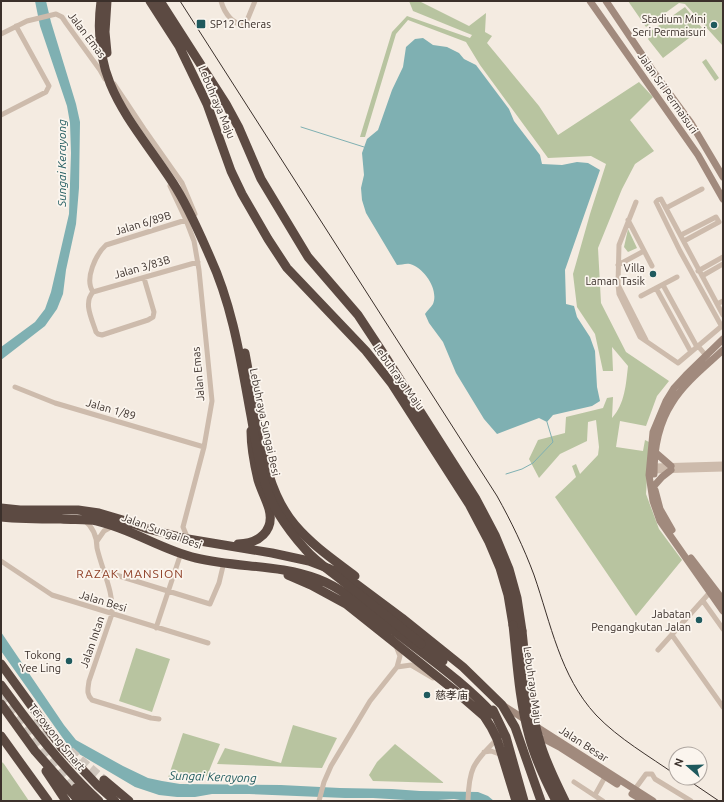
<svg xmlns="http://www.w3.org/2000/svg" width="724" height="802" font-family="Ubuntu,'Noto Sans SC',sans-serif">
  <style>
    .green { fill: #b8c4a0 }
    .water { fill: #7fb0b2 }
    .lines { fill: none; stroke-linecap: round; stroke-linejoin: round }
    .stream { stroke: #7fb0b2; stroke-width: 1 }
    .highway-tunnel { stroke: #cfc6bd; stroke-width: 9; stroke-dasharray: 9 4.5; stroke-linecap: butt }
    .street { stroke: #cdbbac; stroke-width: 5 }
    .secondary { stroke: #a18a7d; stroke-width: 7 }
    .highway { stroke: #5c4a42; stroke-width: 9 }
    .tram { stroke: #3b302b; stroke-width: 1 }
    .highway-bridge { stroke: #5c4a42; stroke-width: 9 }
    .poi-dot { fill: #1f5a5e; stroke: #fbf5ee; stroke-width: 1.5 }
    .labels { text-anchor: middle; stroke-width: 3.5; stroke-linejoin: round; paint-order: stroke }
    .poi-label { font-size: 11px; fill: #3b302b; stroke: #fbf5ee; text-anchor: end }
    .street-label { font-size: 11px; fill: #3b302b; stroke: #fbf5ee }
    .water-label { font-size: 12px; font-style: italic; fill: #1f5a5e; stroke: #fbf5ee }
    .neighbourhood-label { font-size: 12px; letter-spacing: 1px; fill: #8c3b22; stroke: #fbf5ee }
  </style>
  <rect width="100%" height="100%" fill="#f4ebe1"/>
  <!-- green -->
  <path class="green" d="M409,1H419L469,26L486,13L485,32L492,36L487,43L539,106L558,135L639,82L653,97L630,120L654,151L635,164L622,189L598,248L601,303L626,352L669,381L657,396L646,426L620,421L616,447L643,451L645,440L649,442L646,494L659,529L682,560L636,616L555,497L576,477L572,466L576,464L580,474L598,455L599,447L596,420L588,422L587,441L560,454L539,478L529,459L538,440L565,433L566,417L603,408L607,398L613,397L612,418C625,404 626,384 628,366L612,347L613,371H603L595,334L577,307L573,274L590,214L606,164L591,156L548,158L480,65L466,42L408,20L396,34L365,137H360L392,32L407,16L470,38L472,35L413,11Z
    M628,1H723V46L685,4L679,3L646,27Z
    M685,7L702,28L663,58L648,39L650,36L648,33Z
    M706,59L719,78L715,81L702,62Z
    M628,229L637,248L628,252L624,247Z
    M136,648L170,659L152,712L119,701Z
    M293,725L337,738L322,768L217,764L225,748L281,763Z
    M183,733L220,744L207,776L168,778Z
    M395,744L444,783L373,781L369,775L377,762Z
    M1,761L4,764L29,801H1Z"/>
  <!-- water -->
  <path class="water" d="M35,1H46L51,22L76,104L80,122L79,188L76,224L66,270L63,294L57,309L45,326L1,360V347L35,322L45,309L51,292L69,214L71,153L70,123L67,106L40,26Z
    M423,38L433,45L447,47L459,53L464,59L476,65L509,109L514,121L540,155L542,164L562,165L577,162L588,163L600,170L565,270L566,304L574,306L577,317L590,337L595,351L597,387L600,401L592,406L553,415L547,422L539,418L497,434L484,419L456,373L443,342L429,323L425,314C427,311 431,307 433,304C439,289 424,268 410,264C406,263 401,265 397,265L366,213L362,200L361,188L364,175L362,153L367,139L378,130L392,90L403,67L406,47L415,39Z
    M1,632L64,725L76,740L123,766L148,778L162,781L180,784L281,785L340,788L392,789L420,791L478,792L488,796L494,801H466L454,799L422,801L373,798H345L249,794H212L195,797H177L159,795L135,787L74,751L67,744L1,651Z"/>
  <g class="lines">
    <!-- stream -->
    <path class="stream" d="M301,127L364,147
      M506,474L522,469L533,463L553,442L547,422"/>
    <!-- highway-tunnel -->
    <path class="highway-tunnel" d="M1,695L21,721L75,787
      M33,721L51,735
      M70,751L104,780"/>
    <!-- street -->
    <path class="street" d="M221,1C224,12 234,28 246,23L255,1
      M1,34L27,21L56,14L62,17L66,23L100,70L105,79
      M114,84L144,129L182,183L195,214
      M1,115L46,92L49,86L16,26
      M170,186L186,220L194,241L199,270L212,401L204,447L183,527L188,539
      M636,202L619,245L618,284L619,294L640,337L678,363L723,325
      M666,208L702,189
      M628,220L652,266
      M681,235L716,217L719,222L684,241
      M618,265L644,251
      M698,271L723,257
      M702,276L723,264
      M144,278L154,312L153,317L148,320L102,335L98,334L96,332C92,319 83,303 93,292C84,279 96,254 106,245L186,220
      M618,285L646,340
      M663,285L697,347
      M656,288L691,352
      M93,292L198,262
      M641,296L677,277
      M717,304L723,301
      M722,327L680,251L656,202L658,200L661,199L723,315
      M698,346L708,358
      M15,387L55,403L204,447
      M654,466L723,464
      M654,471L723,469
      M84,520C93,527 97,537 97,548C102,570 114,592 112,614L89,681C88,689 86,694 92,700L151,718L159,719
      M97,541L104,531L113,526
      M1,561L52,595L208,643
      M103,571L210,604L219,583L224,562
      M703,601L723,629
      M156,628L179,559
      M672,635L723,707
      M658,650L712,590
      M397,667L411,665L433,678
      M484,752L491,751L502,755
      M574,782L603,801
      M635,789L646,774H652L655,779L691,801
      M595,795L605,777
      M319,801L324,782L331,766L370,701L397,667L400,656L396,646
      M468,801C469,766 474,763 497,739"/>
    <!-- secondary -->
    <path class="secondary" d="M590,1L698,155L723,199
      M606,1L653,71L691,123L723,177
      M723,339L686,375L674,388L666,401L653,432L649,475L653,501L660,521L723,611
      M656,453L671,466
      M654,474C654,450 659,423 672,403C685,382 706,366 723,350
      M654,486L662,477L671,470
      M655,490L660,509L672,530
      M691,558L723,600
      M504,706L653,801
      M536,741L540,739H544L561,748L617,784
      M632,794L644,801"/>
    <!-- highway -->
    <path class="highway" d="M150,1L179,46L207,104L231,171L242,194L268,239L287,268L366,351L392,384L469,504L489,542L500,568L508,595L513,625
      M160,1L226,104L239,128L261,179L308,257L358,315L383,353L476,499L495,535L509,569L517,598L522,631
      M245,353C249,374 253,396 257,418C263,456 270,495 295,525C313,546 334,560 355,576
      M1,508L20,510H78L99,513L126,521L148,529L188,539L272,553L309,561L330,569L347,577L402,618L463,667L502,705L515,727L541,801
      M1,517C21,519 41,519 61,519C73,520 86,519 97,521C132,529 162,550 196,558C237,568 279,564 318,579C344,589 366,609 388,626C424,655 463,681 494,715
      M238,544C258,544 275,531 269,509C266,499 261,490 258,480C254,463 251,447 251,431
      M288,575L311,585L346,604L454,690L484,716L491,727L497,739L516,801
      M421,644L443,661
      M1,664L62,748L98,786L115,801
      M1,685C31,726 62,767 99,801
      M1,704L35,751L79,801
      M493,710L506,737L524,801
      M1,736L48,801
      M46,771L66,801
      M104,780L129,801
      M76,788L89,801"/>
    <!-- tram -->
    <path class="tram" d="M180,1L497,496C511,521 524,548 534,575C551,624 560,676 596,715C619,739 649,756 676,775
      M685,778L719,801"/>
    <!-- highway-bridge -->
    <path class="highway-bridge" d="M101,1C90,84 132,120 173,183C188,206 199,232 210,257C233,307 241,362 251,416C257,449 261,484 278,513C286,526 295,538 305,549C316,562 332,572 345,583C370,603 396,623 421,644
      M107,1L105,32L107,53
      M513,625C517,661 519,700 529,736C535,759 545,780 556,801
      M522,631C526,668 529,706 540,742C546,763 556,782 565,801"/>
  </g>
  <!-- markers -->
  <g class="poi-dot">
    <rect x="196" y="19" width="10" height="10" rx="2"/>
    <circle cx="714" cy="25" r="4"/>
    <circle cx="653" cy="274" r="4"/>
    <circle cx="699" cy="620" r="4"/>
    <circle cx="69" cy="661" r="4"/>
    <circle cx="427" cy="695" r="4"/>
  </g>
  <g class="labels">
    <!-- poi labels -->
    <g class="poi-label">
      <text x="706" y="23">Stadium Mini<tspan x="706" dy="13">Seri Permaisuri</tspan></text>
      <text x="210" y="28" text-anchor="start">SP12 Cheras</text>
      <text x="645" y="272">Villa<tspan x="645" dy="13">Laman Tasik</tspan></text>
      <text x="691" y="618">Jabatan<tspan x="691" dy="13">Pengangkutan Jalan</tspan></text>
      <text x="61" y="659">Tokong<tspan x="61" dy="13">Yee Ling</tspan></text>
      <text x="435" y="699" text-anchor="start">慈孝庙</text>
    </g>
    <!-- street labels -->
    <g class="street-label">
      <text transform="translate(87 35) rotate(53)" y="4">Jalan Emas</text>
      <text transform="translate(668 93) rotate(55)" y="4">Jalan Sri Permaisuri</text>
      <text transform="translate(217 102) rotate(67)" y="4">Lebuhraya Maju</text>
      <text transform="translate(143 223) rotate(-17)" y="4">Jalan 6/89B</text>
      <text transform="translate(142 267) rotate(-16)" y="4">Jalan 3/83B</text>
      <text transform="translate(198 374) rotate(-95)" y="4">Jalan Emas</text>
      <text transform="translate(399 377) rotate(54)" y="4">Lebuhraya Maju</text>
      <text transform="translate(111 409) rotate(16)" y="4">Jalan 1/89</text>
      <text transform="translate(265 422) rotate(78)" y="4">Lebuhraya Sungai Besi</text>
      <text transform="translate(162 531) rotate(20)" y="4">Jalan Sungai Besi</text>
      <text transform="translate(103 601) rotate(17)" y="4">Jalan Besi</text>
      <text transform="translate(92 642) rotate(-71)" y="4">Jalan Intan</text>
      <text transform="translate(533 685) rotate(82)" y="4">Lebuhraya Maju</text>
      <text transform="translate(57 737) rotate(51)" y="4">Terowong Smart</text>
      <text transform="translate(584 744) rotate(33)" y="4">Jalan Besar</text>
    </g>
    <!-- water labels -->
    <g class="water-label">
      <text transform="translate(62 163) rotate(-90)" y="4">Sungai Kerayong</text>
      <text transform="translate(213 777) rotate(2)" y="4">Sungai Kerayong</text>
    </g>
    <!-- neighbourhood labels -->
    <g class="neighbourhood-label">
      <text x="130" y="578">RAZAK MANSION</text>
    </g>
  </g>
  <!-- border -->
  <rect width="724" height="802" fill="none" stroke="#3b302b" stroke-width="4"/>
  <!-- north arrow -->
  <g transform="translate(688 766) rotate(290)"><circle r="19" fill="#fbf5ee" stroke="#aea6a0"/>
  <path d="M0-3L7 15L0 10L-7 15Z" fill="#1f5a5e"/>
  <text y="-6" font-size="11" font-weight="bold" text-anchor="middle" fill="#3b302b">N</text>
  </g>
</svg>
